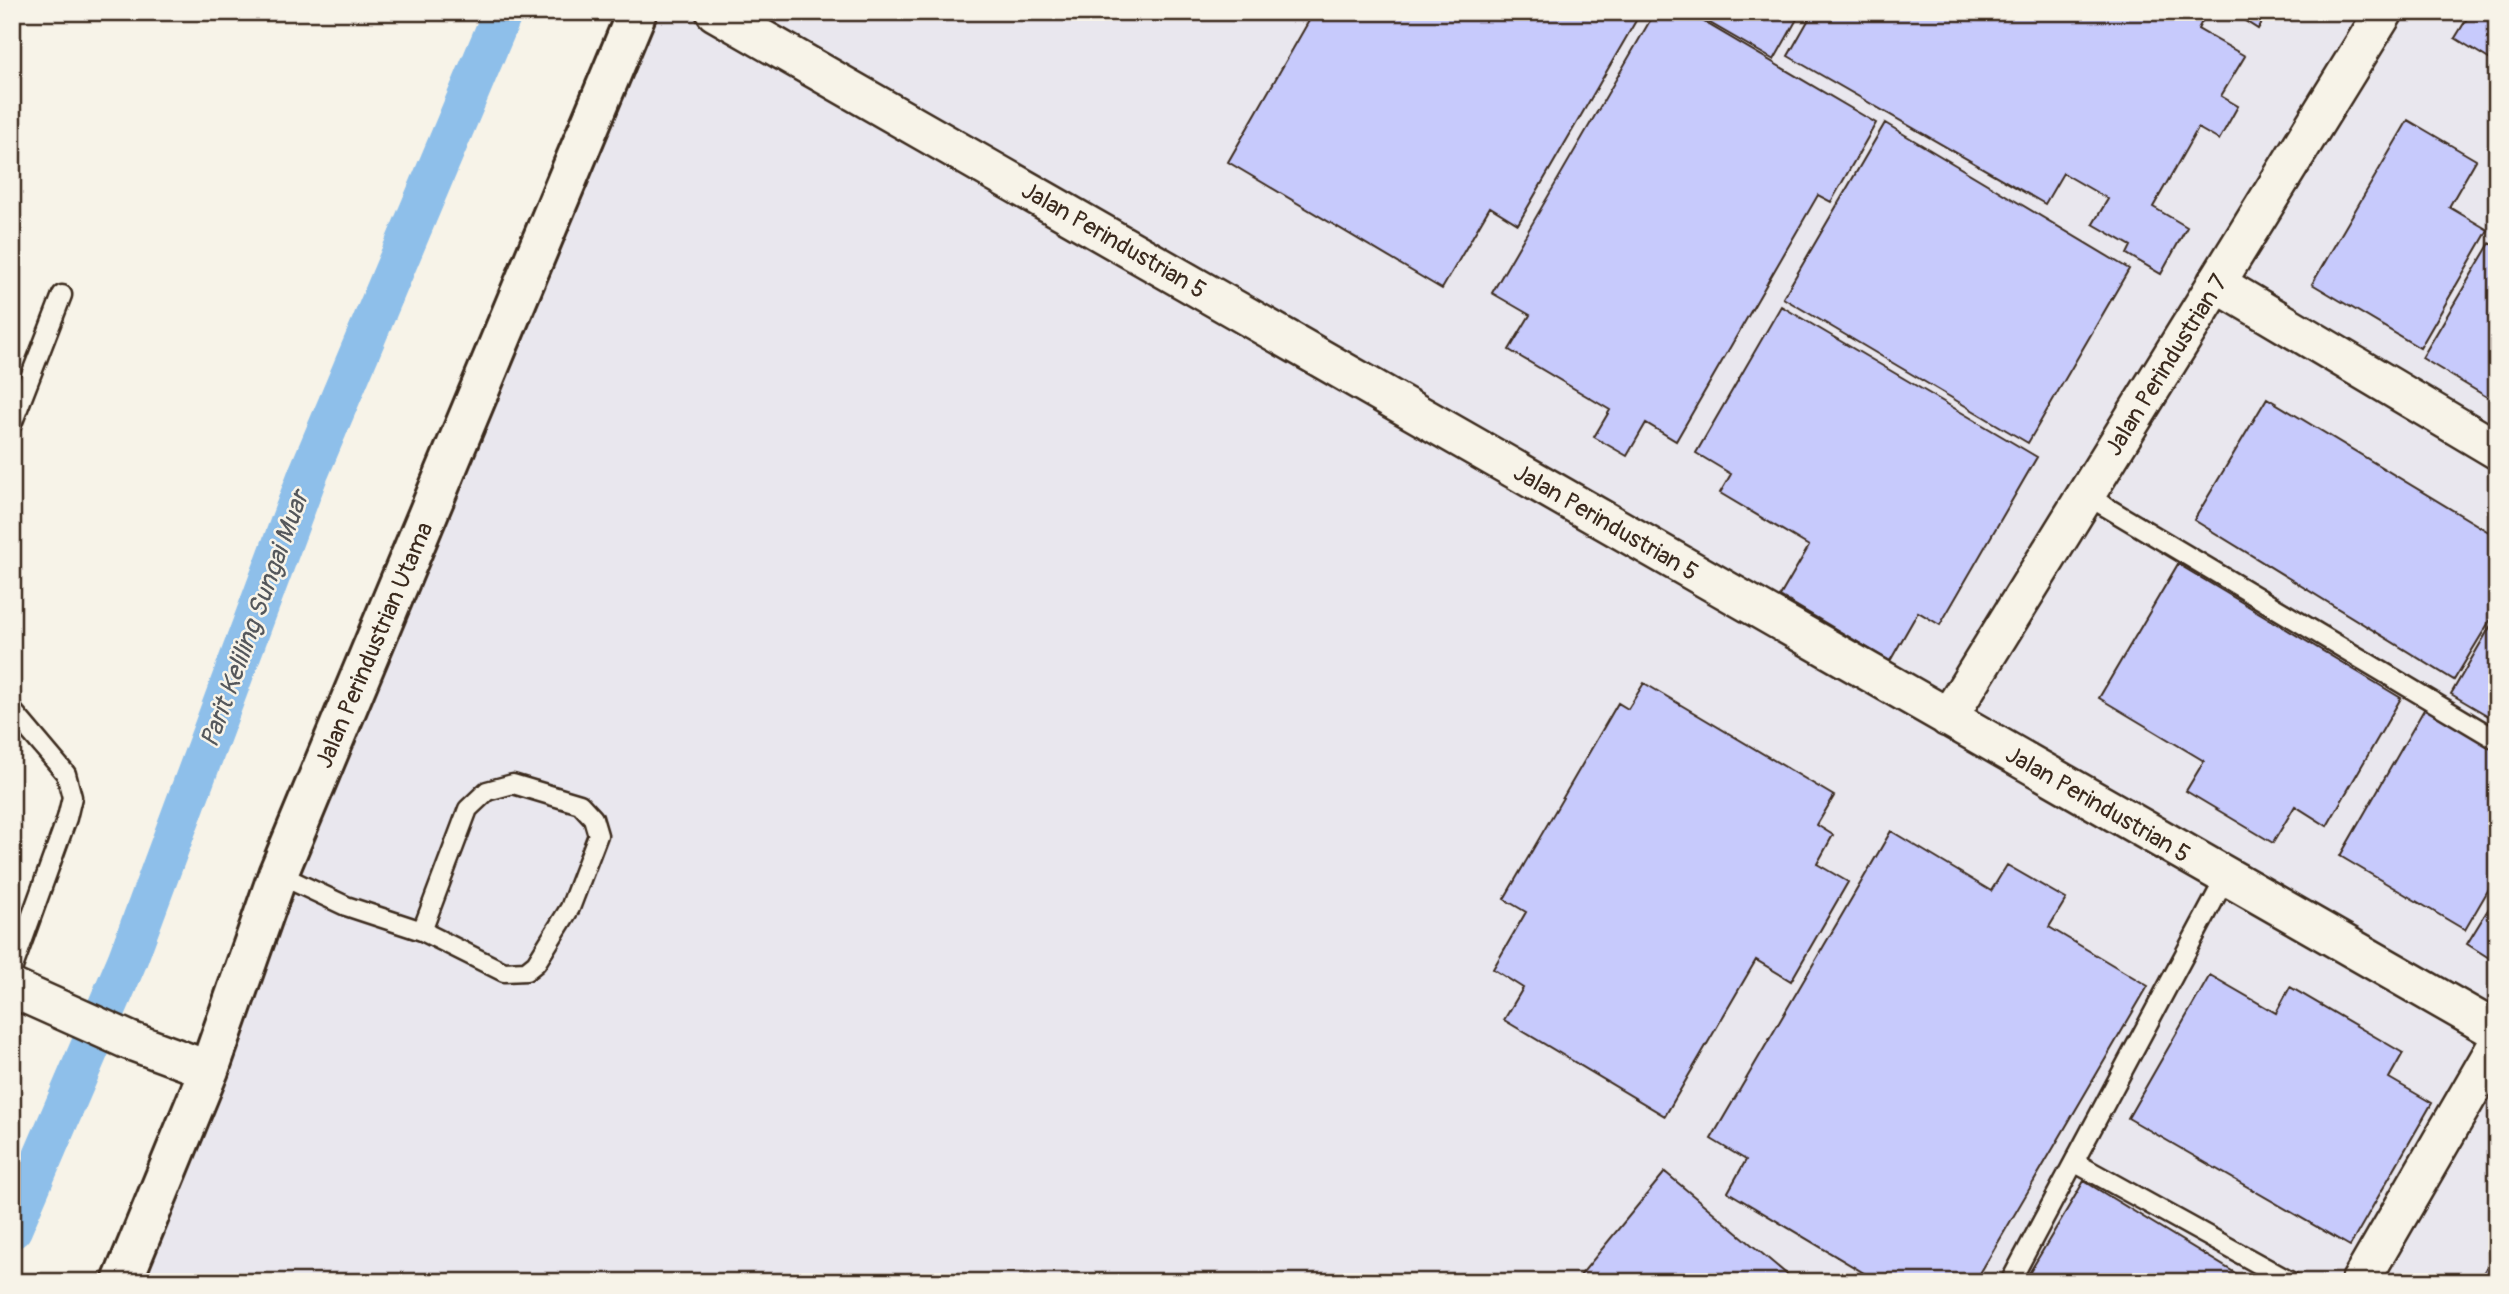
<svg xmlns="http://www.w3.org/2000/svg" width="2509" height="1294" font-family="Pangolin,sans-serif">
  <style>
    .built { fill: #e9e7ee }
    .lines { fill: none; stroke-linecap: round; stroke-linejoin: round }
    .canal { stroke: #8ebfea; stroke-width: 40 }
    .building { fill: #c7cafc; stroke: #3b2a1e; stroke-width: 2 }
    .lane-casing { stroke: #3b2a1e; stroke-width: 23 }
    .street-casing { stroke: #3b2a1e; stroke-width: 42 }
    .secondary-casing { stroke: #3b2a1e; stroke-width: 44 }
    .lane { stroke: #f7f3e8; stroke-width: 18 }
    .street { stroke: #f7f3e8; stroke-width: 37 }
    .secondary { stroke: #f7f3e8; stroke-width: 38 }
    .labels { text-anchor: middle; stroke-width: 5; stroke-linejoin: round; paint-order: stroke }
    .street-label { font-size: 24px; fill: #3b2a1e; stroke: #f7f3e8 }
    .water-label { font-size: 26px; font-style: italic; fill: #54575b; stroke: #f7f3e8 }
  </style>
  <rect width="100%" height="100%" fill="#f7f3e8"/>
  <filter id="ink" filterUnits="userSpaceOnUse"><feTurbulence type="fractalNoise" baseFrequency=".0143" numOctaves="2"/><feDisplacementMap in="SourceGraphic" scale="14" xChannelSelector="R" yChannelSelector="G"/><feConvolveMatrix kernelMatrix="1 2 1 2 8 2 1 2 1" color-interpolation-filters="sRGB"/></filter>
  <g filter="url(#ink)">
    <!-- built -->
    <path class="built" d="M616,12H2497V1282H118Z"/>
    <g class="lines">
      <!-- canal -->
      <path class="canal" d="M12,1229L127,961L307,477L503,12"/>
    </g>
    <!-- building -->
    <path class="building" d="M1314,12H1641L1518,224L1490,207L1442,289L1228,162Z
      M1655,12H1687L1876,123L1831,202L1818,195L1676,441L1646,423L1627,456L1594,437L1610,410L1509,350L1530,315L1492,293Z
      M1691,12H1801L1774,60Z
      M1813,12H2207L2198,29L2245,56L2221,96L2238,106L2219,140L2198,128L2153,207L2187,227L2161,274L2127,254L2131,246L2093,224L2108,199L2063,173L2045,204L1788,56Z
      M2231,12H2268L2258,29Z
      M2471,12H2497V64L2455,38Z
      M2408,120L2476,160L2449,207L2488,230L2420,348L2312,284Z
      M1885,123L2129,269L2028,443L1783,298Z
      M2490,243L2497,247V403L2422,358Z
      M1781,306L2037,457L1940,625L1918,612L1890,661L1780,596L1809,546L1720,493L1731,474L1696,453Z
      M2267,398L2497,537V609L2454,680L2194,520Z
      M2178,564L2401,698L2327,826L2295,806L2273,843L2186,791L2204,761L2099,698Z
      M2497,615V721L2451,694Z
      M1644,683L1834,796L1817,825L1833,835L1817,864L1848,882L1791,981L1756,960L1665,1116L1504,1020L1523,988L1493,969L1526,912L1504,899L1618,703L1628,709Z
      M2426,706L2497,747V875L2465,930L2340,856Z
      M1891,831L1991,891L2007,865L2066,899L2049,927L2148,986L1975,1282H1879L1728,1192L1746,1160L1711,1139Z
      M2497,895V963L2467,944Z
      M2210,975L2276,1013L2290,987L2403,1053L2389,1078L2432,1103L2350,1246L2128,1118Z
      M1665,1172L1796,1282H1575Z
      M2084,1181L2250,1282H2024Z
      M2497,1249V1282H2478Z"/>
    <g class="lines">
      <defs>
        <path id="lane" d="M12,424L62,295
          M2086,495L2497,740
          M12,710L66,774L72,797L67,818L12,970
          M278,874L346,906L422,931L504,972L526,971L536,963L570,908L598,835L593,818L580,804L513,784L487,791L468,809L422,931
          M2074,1162L2291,1282
          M2010,1282L2226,877"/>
        <path id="street" d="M715,12L2497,1031
          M2216,283L2497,450
          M1948,718L2384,12
          M12,988L128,1040L209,1070
          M2360,1282L2497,1045"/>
        <path id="secondary" d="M122,1282L209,1070L278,874L637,12"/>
      </defs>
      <!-- lane casing -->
      <use href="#lane" class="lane-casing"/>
      <!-- street casing -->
      <use href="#street" class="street-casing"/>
      <!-- secondary casing -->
      <use href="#secondary" class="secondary-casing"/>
      <!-- lane -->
      <use href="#lane" class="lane"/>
      <!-- street -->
      <use href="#street" class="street"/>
      <!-- secondary -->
      <use href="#secondary" class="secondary"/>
    </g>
  </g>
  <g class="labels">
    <!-- street labels -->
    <g class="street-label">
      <text transform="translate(1114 240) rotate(30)" y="8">Jalan Perindustrian 5</text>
      <text transform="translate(2166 365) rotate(-58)" y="8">Jalan Perindustrian 7</text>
      <text transform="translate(1606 522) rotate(30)" y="8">Jalan Perindustrian 5</text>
      <text transform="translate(374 645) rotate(-67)" y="8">Jalan Perindustrian Utama</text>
      <text transform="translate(2098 804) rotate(30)" y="8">Jalan Perindustrian 5</text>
    </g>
    <!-- water labels -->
    <g class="water-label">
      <text transform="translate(254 619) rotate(-70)" y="9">Parit Keliling Sungai Muar</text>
    </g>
  </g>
  <!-- margin -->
  <rect width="2509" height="1294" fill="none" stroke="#f7f3e8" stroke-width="42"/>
  <rect x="21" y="21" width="2467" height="1252" fill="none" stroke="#3b2a1e" stroke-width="2.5" filter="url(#ink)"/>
</svg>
